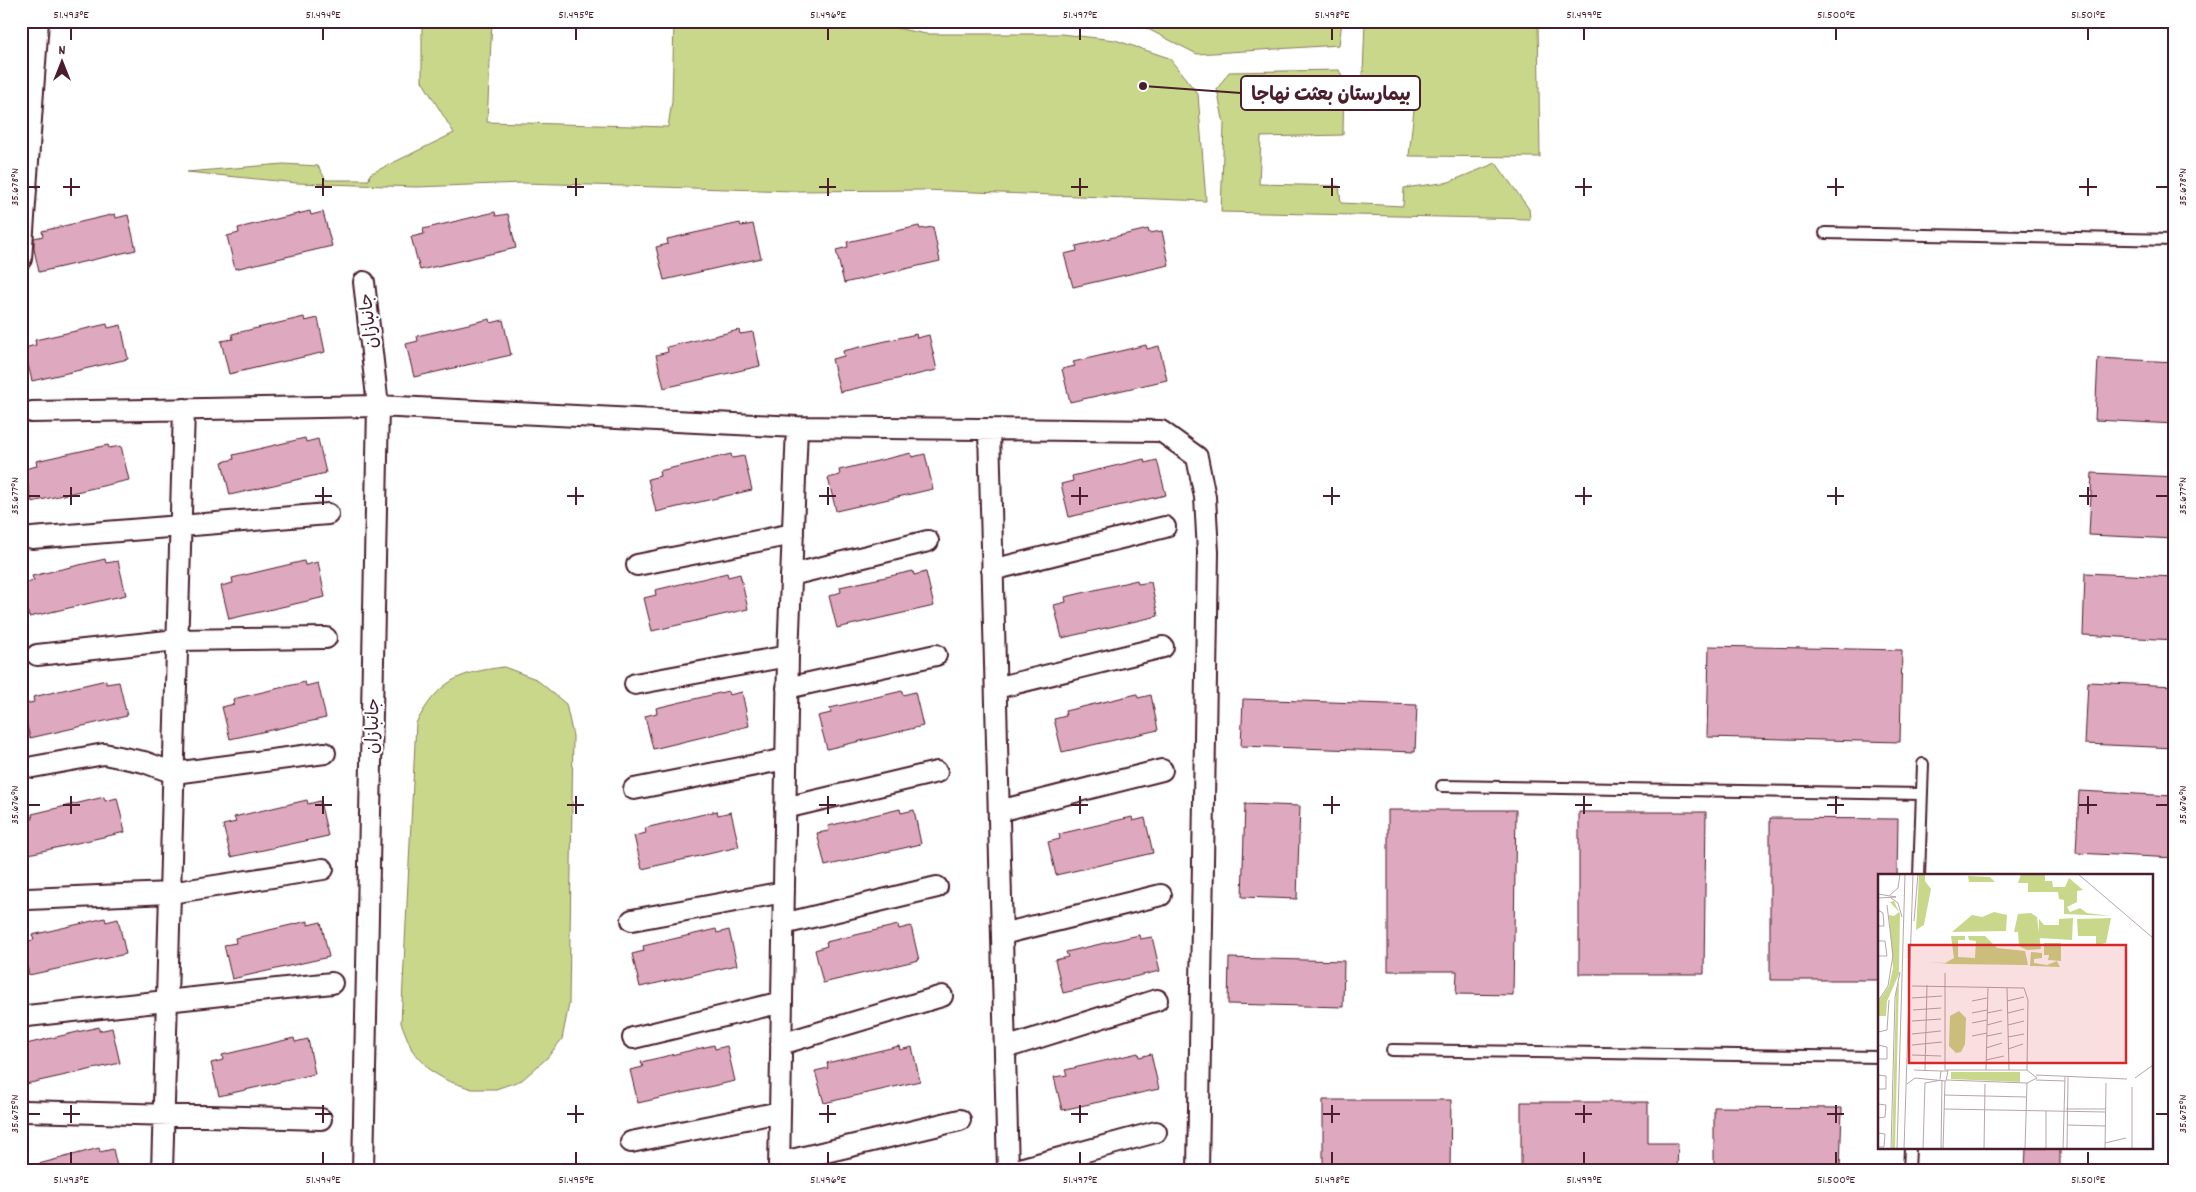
<svg xmlns="http://www.w3.org/2000/svg" width="2196" height="1192" font-family="Dekko,'Playpen Sans Arabic',sans-serif">
  <style>
    .green { fill: #c9d78b; stroke: #8a7b5b }
    .building { fill: #dea8be; stroke: #4a1f2b }
    .lines { fill: none; stroke-linecap: round; stroke-linejoin: round }
    .lane-casing { stroke: #4a1f2b; stroke-width: 14 }
    .street-casing { stroke: #4a1f2b; stroke-width: 24 }
    .lane { stroke: #fff; stroke-width: 10 }
    .street { stroke: #fff; stroke-width: 20 }
    .ticks { fill: none; stroke: #4a1f2b; stroke-width: 2 }
    .labels { text-anchor: middle; stroke-width: 4.5; stroke-linejoin: round; paint-order: stroke }
    .street-label { font-size: 18px; fill: #4a1f2b; stroke: #fff }
    .inset-road { fill: none; stroke: #b7a5aa; stroke-width: 1 }
    .view { fill: #d62828; fill-opacity: 0.15; stroke: #d62828; stroke-width: 2.5 }
    .inset-edge { fill: none; stroke: #4a1f2b; stroke-width: 2.5 }
    .leader { fill: none; stroke: #4a1f2b; stroke-width: 2 }
    .callout-dot { fill: #4a1f2b; stroke: #fff; stroke-width: 2 }
    .callout { fill: #fff; stroke: #4a1f2b; stroke-width: 2 }
    .callout-label { font-size: 19px; text-anchor: middle; font-weight: bold; fill: #4a1f2b }
    .neatline { fill: none; stroke: #4a1f2b; stroke-width: 2 }
    .ticks-label { font-size: 12px; text-anchor: middle; fill: #4a1f2b }
  </style>
  <rect width="100%" height="100%" fill="#fff"/>
  <filter id="ink" filterUnits="userSpaceOnUse"><feTurbulence type="fractalNoise" baseFrequency=".02" numOctaves="2"/><feDisplacementMap in="SourceGraphic" scale="10" xChannelSelector="R" yChannelSelector="G"/><feConvolveMatrix kernelMatrix="1 2 1 2 8 2 1 2 1" color-interpolation-filters="sRGB"/></filter>
  <g filter="url(#ink)">
    <!-- green -->
    <path class="green" d="M422,21H492L487,122L668,127L672,101L674,21H883L886,26L926,34H1061L1115,40L1169,58L1198,94L1206,201L923,190L794,191L523,183L417,187L297,183L187,172L283,164L318,166L326,180H369L370,174L454,133L422,81Z
      M1132,21H1342L1339,45L1197,54Z
      M1365,21H1538L1540,157L1409,156L1415,100L1362,101Z
      M1339,70L1344,80L1343,135L1261,137L1259,184L1339,186L1341,203L1403,206L1404,188L1449,182L1496,163L1529,209L1530,219L1221,212L1224,124L1217,89L1229,72Z
      M504,667L536,679L566,704L573,736L569,1004L562,1039L547,1058L522,1080L496,1089H472L448,1081L431,1071L412,1050L401,1023L416,723C440,680 457,673 504,667Z"/>
    <!-- building -->
    <path class="building" d="M310,211L311,215L323,212L332,246L235,269L227,236L239,233L238,228Z
      M495,212L496,216L508,214L516,248L420,270L411,237L424,234L423,229Z
      M115,214L116,218L128,215L136,250L39,272L34,249V238L43,236L42,231Z
      M740,223L741,226L753,224L761,258L664,280L656,247L668,244L667,239Z
      M919,226L920,229L933,227L940,261L844,283L836,250L848,247L847,242Z
      M1148,229L1149,233L1162,231L1169,265L1073,287L1064,254L1077,251L1076,246Z
      M304,317L305,321L318,318L325,352L229,374L221,341L233,339L232,334Z
      M490,319L491,323L503,320L511,355L414,377L406,344L418,341L417,336Z
      M107,324L108,328L121,325L128,359L32,381L24,348L36,345L35,340Z
      M739,330L740,334L753,332L760,366L664,388L656,355L668,352L667,347Z
      M916,334L917,338L929,335L937,370L840,392L832,359L844,356L843,351Z
      M1146,345L1147,349L1159,346L1167,380L1070,402L1062,369L1075,366L1073,362Z
      M2098,358L2175,362V424L2095,420Z
      M305,438L306,442L318,439L326,473L230,495L222,462L234,459L233,455Z
      M108,445L109,448L121,446L129,480L32,502L24,469L37,466L36,461Z
      M911,453L912,457L925,454L933,489L836,511L828,478L840,475L839,470Z
      M731,454L732,458L744,456L752,490L656,512L648,479L660,476L659,471Z
      M1144,459L1145,463L1157,460L1166,495L1069,517L1061,484L1073,481L1072,476Z
      M2092,473L2175,477V539L2089,535Z
      M105,559L106,563L118,561L126,595L29,617L21,584L34,581L32,576Z
      M304,561L305,565L318,562L325,597L229,619L221,586L233,583L232,578Z
      M913,571L914,575L926,572L934,606L837,628L829,596L841,592L840,587Z
      M727,573L728,577L740,574L748,609L652,631L644,598L656,595L655,590Z
      M2085,573L2175,577V640L2083,635Z
      M1137,580L1138,584L1151,582L1158,616L1062,638L1054,605L1066,602L1065,597Z
      M1709,646L1902,650L1900,742L1707,737Z
      M106,680V684L119,682L127,716L30,738L22,705L34,702L33,697Z
      M305,682L306,686L318,683L326,718L230,739L222,707L234,704L233,699Z
      M2088,682L2175,686V748L2085,744Z
      M728,691L729,695L742,692L749,726L653,749L645,716L657,713L656,708Z
      M902,691L903,695L915,692L923,726L827,749L818,716L831,713L830,708Z
      M1137,694L1138,698L1151,695L1158,730L1062,752L1054,719L1066,716L1065,711Z
      M1243,699L1417,705L1415,752L1241,746Z
      M2079,791L2175,796V858L2076,853Z
      M104,797L105,801L117,798L125,832L29,854L21,821L33,819L32,814Z
      M307,800L308,804L320,801L328,836L231,857L223,825L236,822L234,817Z
      M1245,804L1300,806L1297,899L1242,897Z
      M900,809L901,813L914,810L921,844L825,866L817,833L829,831L828,826Z
      M1388,810H1516L1513,995L1456,994L1457,971H1388Z
      M717,811L718,815L731,812L739,847L642,869L634,836L646,833L645,828Z
      M1579,812H1706L1704,974H1579Z
      M1132,817L1133,821L1145,818L1153,853L1056,875L1048,842L1060,839L1059,834Z
      M1770,818L1898,819L1897,876H1880V980H1770Z
      M105,918L106,922L118,919L126,954L29,975L21,942L34,940L32,935Z
      M308,921V925L321,922L329,957L232,979L224,945L236,943L235,938Z
      M898,925L899,929L911,926L919,960L823,983L815,950L827,946L826,942Z
      M716,929L717,933L729,930L737,965L640,987L632,954L644,951L643,946Z
      M1139,935L1140,939L1152,937L1160,971L1063,993L1055,960L1068,957L1066,952Z
      M1229,958L1344,961L1343,1007L1228,1004Z
      M99,1027V1031L112,1028L120,1063L21,1085V1050L27,1049L26,1044Z
      M294,1038L295,1042L308,1039L315,1074L219,1096L211,1063L223,1060L222,1055Z
      M714,1045L715,1049L727,1046L735,1081L638,1103L630,1070L643,1067L641,1062Z
      M899,1046L900,1050L912,1047L920,1081L824,1103L815,1071L828,1068L827,1063Z
      M1138,1053L1139,1057L1151,1054L1159,1089L1062,1110L1054,1077L1067,1075L1065,1070Z
      M1323,1100H1451L1450,1171H1323Z
      M1521,1102H1648V1143H1678L1677,1171H1521Z
      M1714,1107L1842,1108L1840,1171H1714Z
      M99,1148L100,1152L113,1149L118,1171H32L31,1166Z
      M2026,1148H2060V1171H2025Z"/>
    <g class="lines">
      <defs>
        <path id="lane" d="M1825,233L2175,240
          M1442,786L1922,794
          M1919,876L1923,764
          M1392,1050L1880,1057
          M1909,1171L1910,1148"/>
        <path id="street" d="M21,259L38,21
          M32,412L378,406L797,427L1161,431L1197,457L1205,497L1208,552L1198,1171
          M989,430L1008,1171
          M32,538L328,514
          M637,565L793,534
          M992,570L1165,527
          M791,575L928,541
          M37,655L177,640L326,638
          M635,684L788,656
          M787,688L936,655
          M996,688L1163,647
          M33,767L104,754L144,762L174,773L325,753
          M634,789L786,759
          M785,808L937,772
          M999,811L1162,770
          M28,899L170,893L323,869
          M632,920L784,892
          M783,924L937,887
          M1002,934L1161,895
          M27,1016L332,983
          M633,1038L782,1002
          M781,1044L942,996
          M1005,1048L1157,1000
          M25,1111L321,1119
          M631,1142L780,1112
          M779,1163L960,1120
          M162,1171L184,409
          M363,1171L378,406L364,282
          M779,1171L788,656L797,427
          M1012,1171L1156,1132"/>
      </defs>
      <!-- lane casing -->
      <use href="#lane" class="lane-casing"/>
      <!-- street casing -->
      <use href="#street" class="street-casing"/>
      <!-- lane -->
      <use href="#lane" class="lane"/>
      <!-- street -->
      <use href="#street" class="street"/>
    </g>
  </g>
  <!-- ticks -->
  <path class="ticks" d="M71,28V40M323,28V40M576,28V40M828,28V40M1080,28V40M1332,28V40M1584,28V40M1836,28V40M2088,28V40M71,178V196M323,178V196M576,178V196M828,178V196M1080,178V196M1332,178V196M1584,178V196M1836,178V196M2088,178V196M28,187H40M63,187H80M315,187H332M567,187H584M819,187H836M1071,187H1088M1323,187H1340M1575,187H1592M1827,187H1844M2079,187H2097M2156,187H2168M71,487V505M323,487V505M576,487V505M828,487V505M1080,487V505M1332,487V505M1584,487V505M1836,487V505M2088,487V505M28,496H40M63,496H80M315,496H332M567,496H584M819,496H836M1071,496H1088M1323,496H1340M1575,496H1592M1827,496H1844M2079,496H2097M2156,496H2168M71,796V814M323,796V814M576,796V814M828,796V814M1080,796V814M1332,796V814M1584,796V814M1836,796V814M2088,796V814M28,805H40M63,805H80M315,805H332M567,805H584M819,805H836M1071,805H1088M1323,805H1340M1575,805H1592M1827,805H1844M2079,805H2097M2156,805H2168M71,1105V1123M323,1105V1123M576,1105V1123M828,1105V1123M1080,1105V1123M1332,1105V1123M1584,1105V1123M1836,1105V1123M28,1114H40M63,1114H80M315,1114H332M567,1114H584M819,1114H836M1071,1114H1088M1323,1114H1340M1575,1114H1592M1827,1114H1844M2156,1114H2168M71,1152V1164M323,1152V1164M576,1152V1164M828,1152V1164M1080,1152V1164M1332,1152V1164M1584,1152V1164M1836,1152V1164M2088,1152V1164"/>
  <g class="labels">
    <!-- street labels -->
    <g class="street-label">
      <text transform="translate(368 321) rotate(-97)" y="6">جانبازان</text>
      <text transform="translate(372 726) rotate(-89)" y="6">جانبازان</text>
    </g>
  </g>
  <!-- overview -->
  <g transform="translate(1878 874)">
    <rect width="275" height="275" fill="#fff"/>
    <path d="M41,0H47V7L53,15L46,51L38,56ZM143,0H167V7H174L175,13H187L191,4L205,16L199,17V28L189,33L192,38L202,34L209,39L233,42L186,40V26L181,25L180,18H150V9H140ZM90,2L112,3L117,8H91ZM16,27L22,40L21,100L9,127L8,142H0V128L11,112L15,94L11,41L16,42L21,38L12,28ZM116,38L129,41L128,57L74,58L94,41L104,43ZM153,39L159,43L163,75L149,76L141,72L140,58H136L140,40ZM195,44L194,66L161,64V45L166,51H181V45ZM233,44L228,69L218,71V62H200L199,45ZM73,62H87V66H80V83L97,84L98,67L91,66L90,62H107L119,74L147,77L150,91L72,90L50,88L67,89L76,84ZM166,69H183V87L170,86L171,81H166ZM153,78L164,79V84L156,85V89L169,91L179,87L182,93L152,92ZM21,107L17,275H14L18,118ZM81,137L88,144L87,170L83,178L78,179L71,172L72,142ZM73,198H142V208L73,205Z" fill="#c9d78b"/>
    <path class="inset-road" d="M200,0L275,64M0,20L18,23L0,24M12,21L20,14L22,0M13,24L20,29L24,43M0,36L5,39L6,52H0M36,47L40,0M0,67H7L9,82H0M34,112L146,114L150,126L149,196M129,114L131,196M34,124L64,122M0,127L10,112L15,81L9,31M94,127L109,124M129,127L146,123M35,136L63,134M94,139L109,136M109,139L124,136M130,139L146,135M34,147L63,145M94,149L109,146M109,151L124,147M130,151L146,147M0,158L9,156L11,126M34,160L63,157M94,162L109,159M109,162L124,159M130,163L146,160M0,171L9,173V185H0M34,171L64,168M108,174L124,169M130,175L145,170M34,181L63,182M108,186L126,182M36,196L63,197M67,196V99M68,196H149L159,204L149,209L69,206M108,196L110,113M47,197L49,111M0,201L8,202V215H0M158,201L249,205M257,204L275,191M158,206L187,207M29,210L37,204L68,207L70,197H63L62,205M66,221L148,223M0,230L8,231L7,243L0,244M66,235L227,238M188,235H227M168,237V275M189,251L227,252M0,259L7,260L6,273H0M227,269L248,264M13,275L17,123L22,98M19,275L27,0M26,275L35,0M45,275L47,209L63,206M63,275L64,206M65,275L67,207M106,275L107,210M147,275L149,209M185,275L187,203M189,275L190,203M227,275L228,209M254,275V213"/>
    <path class="view" d="M31,71H248V189H31Z"/>
    <rect width="275" height="275" class="inset-edge"/>
  </g>
  <!-- callouts -->
  <path class="leader" d="M1143 86L1241 93"/>
  <circle class="callout-dot" cx="1143" cy="86" r="5"/>
  <rect class="callout" x="1241" y="76" width="179" height="34" rx="5"/>
  <g class="callout-label">
    <text x="1331" y="100">بیمارستان بعثت نهاجا</text>
  </g>
  <!-- margin -->
  <rect width="2196" height="1192" fill="none" stroke="#fff" stroke-width="55"/>
  <!-- north arrow -->
  <g transform="translate(62 62)" stroke="#ffffff" stroke-width="4" paint-order="stroke">
  <path d="M0-4L9 19L0 12L-9 19Z" fill="#4a1f2b"/>
  <text y="-8" font-size="14" font-weight="bold" text-anchor="middle" fill="#4a1f2b">N</text>
  </g>
  <rect x="28" y="28" width="2140" height="1136" class="neatline"/>
  <g class="ticks-label">
    <text x="71" y="18">51.493°E</text>
    <text x="323" y="18">51.494°E</text>
    <text x="576" y="18">51.495°E</text>
    <text x="828" y="18">51.496°E</text>
    <text x="1080" y="18">51.497°E</text>
    <text x="1332" y="18">51.498°E</text>
    <text x="1584" y="18">51.499°E</text>
    <text x="1836" y="18">51.500°E</text>
    <text x="2088" y="18">51.501°E</text>
    <text transform="translate(14 187) rotate(-90)" y="4">35.678°N</text>
    <text transform="translate(2182 187) rotate(-90)" y="4">35.678°N</text>
    <text transform="translate(14 496) rotate(-90)" y="4">35.677°N</text>
    <text transform="translate(2182 496) rotate(-90)" y="4">35.677°N</text>
    <text transform="translate(14 805) rotate(-90)" y="4">35.676°N</text>
    <text transform="translate(2182 805) rotate(-90)" y="4">35.676°N</text>
    <text transform="translate(14 1114) rotate(-90)" y="4">35.675°N</text>
    <text transform="translate(2182 1114) rotate(-90)" y="4">35.675°N</text>
    <text x="71" y="1183">51.493°E</text>
    <text x="323" y="1183">51.494°E</text>
    <text x="576" y="1183">51.495°E</text>
    <text x="828" y="1183">51.496°E</text>
    <text x="1080" y="1183">51.497°E</text>
    <text x="1332" y="1183">51.498°E</text>
    <text x="1584" y="1183">51.499°E</text>
    <text x="1836" y="1183">51.500°E</text>
    <text x="2088" y="1183">51.501°E</text>
  </g>
</svg>
